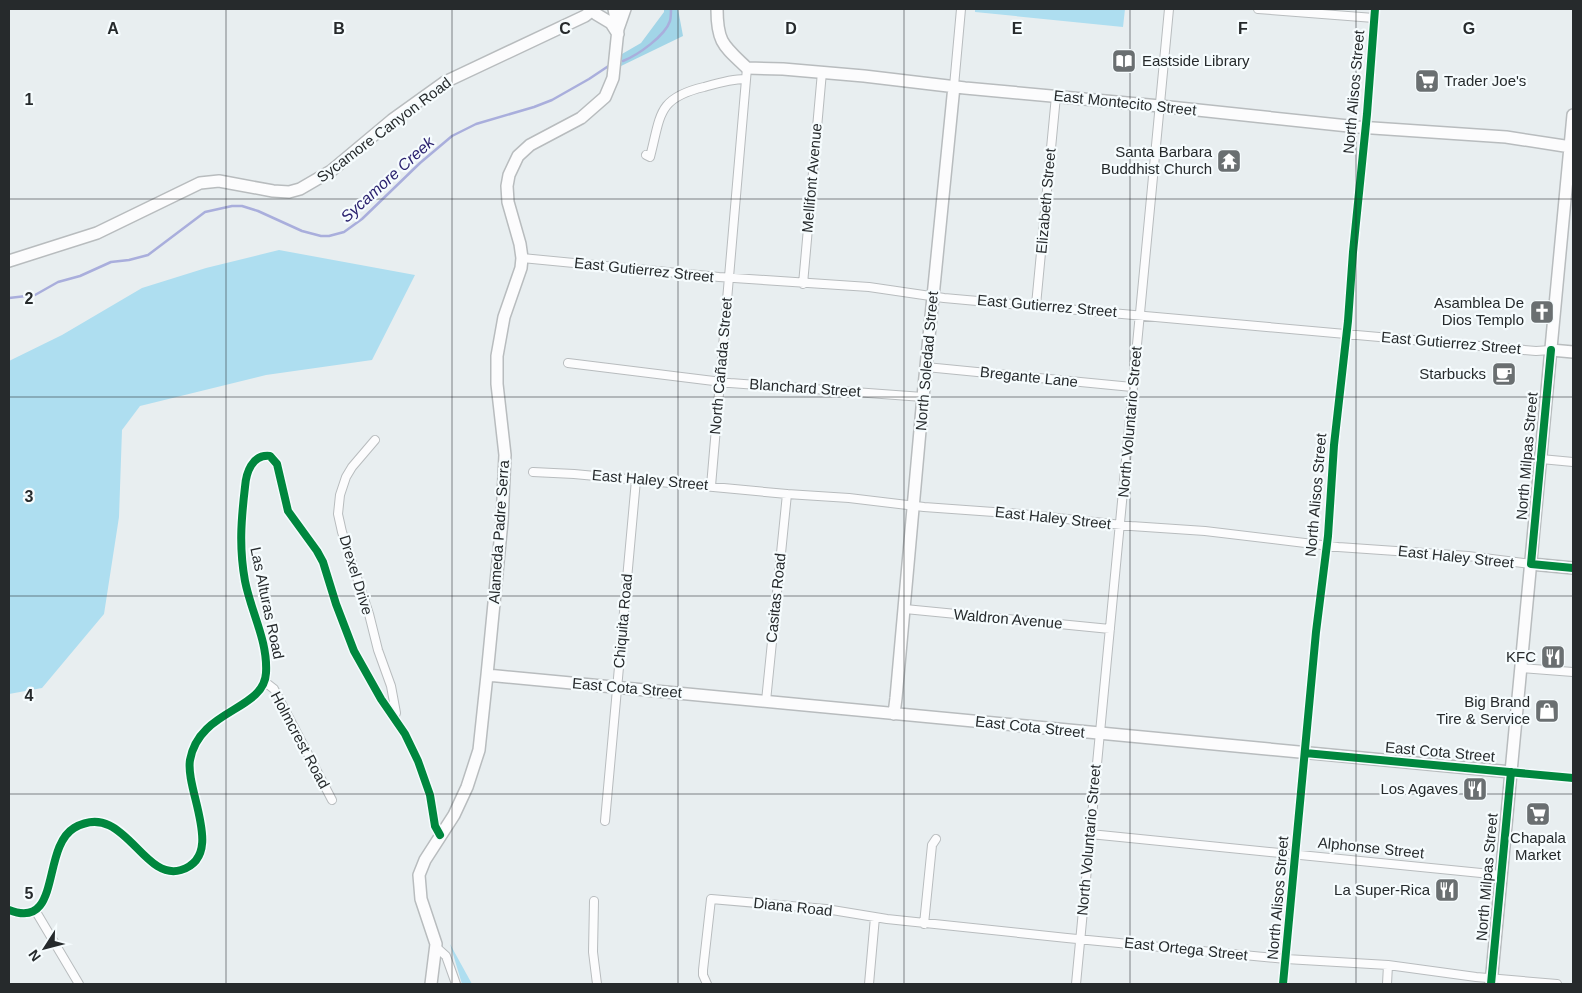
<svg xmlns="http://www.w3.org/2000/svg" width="1582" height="993" font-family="Arial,sans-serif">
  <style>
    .green { fill: #aedef0 }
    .forest { fill: #a2d5e7 }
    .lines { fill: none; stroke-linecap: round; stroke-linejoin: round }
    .stream { stroke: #a9aedc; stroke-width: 2.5 }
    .street-casing { stroke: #b8bcbe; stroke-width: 10 }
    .secondary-casing { stroke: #b8bcbe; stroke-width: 14 }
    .street { stroke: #fcfcfd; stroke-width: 8 }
    .secondary { stroke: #fcfcfd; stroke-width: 11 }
    .cycleway-casing { stroke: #f6fcfe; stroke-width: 11 }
    .cycleway { stroke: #00873e; stroke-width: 8 }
    .grid { fill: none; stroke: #262a2c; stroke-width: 1; stroke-opacity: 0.55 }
    .labels { text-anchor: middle; stroke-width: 4.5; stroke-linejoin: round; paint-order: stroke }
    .poi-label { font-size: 15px; fill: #262a2c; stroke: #f6fcfe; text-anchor: end }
    .street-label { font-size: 15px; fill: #262a2c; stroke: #f6fcfe }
    .water-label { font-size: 16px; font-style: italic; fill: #2b226f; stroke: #f6fcfe }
    .grid-label { font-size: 16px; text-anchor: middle; font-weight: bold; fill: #262a2c; stroke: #f6fcfe; stroke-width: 4.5; stroke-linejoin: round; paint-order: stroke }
  </style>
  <rect width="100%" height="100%" fill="#e8eef0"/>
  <!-- green -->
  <path class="green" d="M975,9H1125L1123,27L975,12Z
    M279,250L415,275L372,360L266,375L140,406L122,430L119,517L104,614L42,688L9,694V361L62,335L142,288L206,268Z
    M450,944L472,984H462Z"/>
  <!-- forest -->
  <path class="forest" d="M664,9H678L683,36L621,66L622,54L641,43L664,12Z"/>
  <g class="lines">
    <!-- stream -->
    <path class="stream" d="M623,61C638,55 665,36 670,21C671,17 671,12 671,9
      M9,298L35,295L58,282L80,276L111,262L129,260L148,255L205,212L232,206H242L258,211L302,231L321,236H329L344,232L362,219L420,163L452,136L476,124L534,107L552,100L589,79L610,65"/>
    <defs>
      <path id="street" d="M1258,9L1374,18
        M954,86L961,9
        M646,155L650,157C661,115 657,98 704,87C718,83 731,79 745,79
        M522,258L719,277L869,287L944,298L1491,347L1536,351L1551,350
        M803,284L822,72
        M1036,305L1056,96
        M568,363L730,383L923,397
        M926,367L1132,387
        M375,440L352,467L346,477L340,495L338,514L342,532L369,614L378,650L391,686L396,713L394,718
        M1541,459L1573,462
        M533,472L574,474L787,494L849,498L924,507L1021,514L1131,526L1205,531L1338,547L1468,556L1531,564
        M711,486L747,68
        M905,609L1110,629
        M1522,668L1573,672
        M265,682L274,689L332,800
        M766,701L787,494
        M1511,772L1573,778
        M605,821L636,480
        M1090,834L1501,875
        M594,901L593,952L597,984
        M9,910C62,931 41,848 74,828C124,799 142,882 181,870C226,856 185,791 190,760C199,709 264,711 266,673C268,641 251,612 245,581C239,548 241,521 245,487C246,473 252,454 270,456L277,464L288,511L317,551L323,562L336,604L354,651L381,699L405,734L418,761L430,795L435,826L440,835
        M35,910L79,984
        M924,924L932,845L936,839
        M436,947L446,956L456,984
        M707,984L703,975V970L711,899L826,909L887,919L1067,938L1286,959L1388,965L1476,977L1557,984
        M869,984L875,917
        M1076,984L1169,9
        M1283,984L1316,632L1328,536L1334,445L1348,321L1353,252L1367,114L1375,9
        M1387,984L1388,965"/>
      <path id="secondary" d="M614,9L618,29
        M717,9C717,43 724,46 747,68L783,69L864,76L965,88L1160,106L1358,127L1506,137L1571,147
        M596,14L611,23L618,34
        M9,261L97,233L200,183L219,181L273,191L289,192L300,189L331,171L392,120L445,82L585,16L594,9
        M1551,350L1573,352
        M1531,564L1573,568
        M487,675L1511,772
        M894,714L896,698L923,397L954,86
        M431,984L436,944L421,899L419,875L425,860L454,815L467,787L479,750L487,675L502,521L505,455L497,384V356L504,317L521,268L522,258L520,244L508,202L507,186L509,175L518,156L530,145L581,118L605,97L613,78L618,29L625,9
        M1491,984L1573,115"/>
    </defs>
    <!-- street casing -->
    <use href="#street" class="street-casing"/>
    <!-- secondary casing -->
    <use href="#secondary" class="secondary-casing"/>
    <!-- street -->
    <use href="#street" class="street"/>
    <!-- secondary -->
    <use href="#secondary" class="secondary"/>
    <defs>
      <path id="cycleway" d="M1551,350L1531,564L1573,568
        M1305,753L1573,778
        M9,910C62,931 41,848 74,828C124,799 142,882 181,870C226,856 185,791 190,760C199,709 264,711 266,673C268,641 251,612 245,581C239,548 241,521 245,487C246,473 252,454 270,456L277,464L288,511L317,551L323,562L336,604L354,651L381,699L405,734L418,761L430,795L435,826L440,835
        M1283,984L1316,632L1328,536L1334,445L1348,321L1353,252L1367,114L1375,9
        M1491,984L1511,772"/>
    </defs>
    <!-- cycleway casing -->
    <use href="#cycleway" class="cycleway-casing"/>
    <!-- cycleway -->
    <use href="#cycleway" class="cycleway"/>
  </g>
  <!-- grid -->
  <path class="grid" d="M226,9V984M452,9V984M678,9V984M904,9V984M1130,9V984M1356,9V984M9,199H1573M9,397H1573M9,596H1573M9,794H1573"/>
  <!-- icons -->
  <defs>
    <symbol id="library-square" viewBox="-11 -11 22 22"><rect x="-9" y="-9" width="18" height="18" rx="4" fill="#6a6f71" stroke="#f6fcfe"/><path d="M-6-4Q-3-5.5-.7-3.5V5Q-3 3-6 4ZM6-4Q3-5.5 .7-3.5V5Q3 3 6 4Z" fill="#fff"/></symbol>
    <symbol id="supermarket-square" viewBox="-11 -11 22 22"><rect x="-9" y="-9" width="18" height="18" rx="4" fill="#6a6f71" stroke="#f6fcfe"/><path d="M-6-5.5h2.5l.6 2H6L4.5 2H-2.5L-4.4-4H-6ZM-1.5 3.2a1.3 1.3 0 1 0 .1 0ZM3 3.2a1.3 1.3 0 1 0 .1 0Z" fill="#fff"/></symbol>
    <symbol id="temple-square" viewBox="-11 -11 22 22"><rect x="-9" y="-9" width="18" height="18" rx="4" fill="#6a6f71" stroke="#f6fcfe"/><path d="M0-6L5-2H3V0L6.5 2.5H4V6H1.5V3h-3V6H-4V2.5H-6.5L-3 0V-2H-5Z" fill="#fff"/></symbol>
    <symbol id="church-square" viewBox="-11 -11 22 22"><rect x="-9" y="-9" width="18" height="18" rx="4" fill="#6a6f71" stroke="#f6fcfe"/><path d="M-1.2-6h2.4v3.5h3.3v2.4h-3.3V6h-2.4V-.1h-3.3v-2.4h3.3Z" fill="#fff"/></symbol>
    <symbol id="cafe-square" viewBox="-11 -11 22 22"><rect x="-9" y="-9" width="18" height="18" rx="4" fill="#6a6f71" stroke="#f6fcfe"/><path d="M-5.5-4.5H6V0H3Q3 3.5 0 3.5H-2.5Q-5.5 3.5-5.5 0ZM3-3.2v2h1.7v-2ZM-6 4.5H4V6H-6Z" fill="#fff"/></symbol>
    <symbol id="restaurant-square" viewBox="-11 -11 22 22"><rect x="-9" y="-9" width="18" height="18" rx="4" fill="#6a6f71" stroke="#f6fcfe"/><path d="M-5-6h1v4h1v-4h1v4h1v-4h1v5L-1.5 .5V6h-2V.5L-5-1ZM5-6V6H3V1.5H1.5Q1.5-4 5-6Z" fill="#fff"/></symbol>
    <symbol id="shop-square" viewBox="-11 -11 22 22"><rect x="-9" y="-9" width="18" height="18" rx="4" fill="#6a6f71" stroke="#f6fcfe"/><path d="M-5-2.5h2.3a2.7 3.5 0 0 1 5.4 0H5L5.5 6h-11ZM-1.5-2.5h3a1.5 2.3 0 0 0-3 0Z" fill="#fff"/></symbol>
  </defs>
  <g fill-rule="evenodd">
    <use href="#library-square" x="1110" y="47" width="28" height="28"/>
    <use href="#supermarket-square" x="1413" y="67" width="28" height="28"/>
    <use href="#temple-square" x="1215" y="147" width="28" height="28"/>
    <use href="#church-square" x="1528" y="298" width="28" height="28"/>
    <use href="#cafe-square" x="1490" y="360" width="28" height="28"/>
    <use href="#restaurant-square" x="1539" y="643" width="28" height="28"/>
    <use href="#shop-square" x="1533" y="697" width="28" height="28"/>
    <use href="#restaurant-square" x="1461" y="775" width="28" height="28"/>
    <use href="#supermarket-square" x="1524" y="800" width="28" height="28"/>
    <use href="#restaurant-square" x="1433" y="876" width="28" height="28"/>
  </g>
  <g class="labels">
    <!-- poi labels -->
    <g class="poi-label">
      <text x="1142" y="66" text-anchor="start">Eastside Library</text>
      <text x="1444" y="86" text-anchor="start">Trader Joe's</text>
      <text x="1212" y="157">Santa Barbara<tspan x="1212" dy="17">Buddhist Church</tspan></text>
      <text x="1524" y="308">Asamblea De<tspan x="1524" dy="17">Dios Templo</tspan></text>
      <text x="1486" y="379">Starbucks</text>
      <text x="1536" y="662">KFC</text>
      <text x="1530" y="707">Big Brand<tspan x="1530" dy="17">Tire &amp; Service</tspan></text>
      <text x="1458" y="794">Los Agaves</text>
      <text x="1538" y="843" text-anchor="middle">Chapala<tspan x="1538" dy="17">Market</tspan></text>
      <text x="1430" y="895">La Super-Rica</text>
    </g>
    <!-- street labels -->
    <g class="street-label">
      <text transform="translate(1354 92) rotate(-85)" y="5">North Alisos Street</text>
      <text transform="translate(1125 103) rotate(6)" y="5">East Montecito Street</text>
      <text transform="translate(384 130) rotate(-37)" y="5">Sycamore Canyon Road</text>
      <text transform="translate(812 178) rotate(-85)" y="5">Mellifont Avenue</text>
      <text transform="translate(1046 201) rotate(-85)" y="5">Elizabeth Street</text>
      <text transform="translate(644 270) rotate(6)" y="5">East Gutierrez Street</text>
      <text transform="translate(1047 306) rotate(5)" y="5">East Gutierrez Street</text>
      <text transform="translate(1451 343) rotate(5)" y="5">East Gutierrez Street</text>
      <text transform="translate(927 361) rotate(-85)" y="5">North Soledad Street</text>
      <text transform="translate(721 366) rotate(-85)" y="5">North Cañada Street</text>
      <text transform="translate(1029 377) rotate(6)" y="5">Bregante Lane</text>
      <text transform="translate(805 388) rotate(4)" y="5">Blanchard Street</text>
      <text transform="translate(1130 422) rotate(-85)" y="5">North Voluntario Street</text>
      <text transform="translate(1527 456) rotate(-85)" y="5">North Milpas Street</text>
      <text transform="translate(650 480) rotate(5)" y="5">East Haley Street</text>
      <text transform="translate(1316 495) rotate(-85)" y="5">North Alisos Street</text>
      <text transform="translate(1053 518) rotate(6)" y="5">East Haley Street</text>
      <text transform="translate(499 532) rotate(-86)" y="5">Alameda Padre Serra</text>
      <text transform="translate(1456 557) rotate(6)" y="5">East Haley Street</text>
      <text transform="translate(356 575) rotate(73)" y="5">Drexel Drive</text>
      <text transform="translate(776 598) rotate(-84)" y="5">Casitas Road</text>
      <text transform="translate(267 603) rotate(78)" y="5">Las Alturas Road</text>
      <text transform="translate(1008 619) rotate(5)" y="5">Waldron Avenue</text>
      <text transform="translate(623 621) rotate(-85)" y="5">Chiquita Road</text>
      <text transform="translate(627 688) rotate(5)" y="5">East Cota Street</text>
      <text transform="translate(1030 727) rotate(6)" y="5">East Cota Street</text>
      <text transform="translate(300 740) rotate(62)" y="5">Holmcrest Road</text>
      <text transform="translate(1440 752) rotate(5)" y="5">East Cota Street</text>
      <text transform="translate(1089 840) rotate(-85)" y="5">North Voluntario Street</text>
      <text transform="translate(1371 848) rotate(6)" y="5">Alphonse Street</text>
      <text transform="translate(1487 877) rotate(-85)" y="5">North Milpas Street</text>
      <text transform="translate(1278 898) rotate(-85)" y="5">North Alisos Street</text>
      <text transform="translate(793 907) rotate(6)" y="5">Diana Road</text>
      <text transform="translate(1186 949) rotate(6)" y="5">East Ortega Street</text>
    </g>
    <!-- water labels -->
    <g class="water-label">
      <text transform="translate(387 179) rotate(-42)" y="6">Sycamore Creek</text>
    </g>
  </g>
  <g class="grid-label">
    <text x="113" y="34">A</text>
    <text x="339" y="34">B</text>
    <text x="565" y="34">C</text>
    <text x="791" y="34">D</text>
    <text x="1017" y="34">E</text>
    <text x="1243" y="34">F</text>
    <text x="1469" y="34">G</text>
    <text x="29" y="105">1</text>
    <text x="29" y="304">2</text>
    <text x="29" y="502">3</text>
    <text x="29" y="701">4</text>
    <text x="29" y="899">5</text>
  </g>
  <!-- border -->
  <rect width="1582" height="993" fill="none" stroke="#262a2c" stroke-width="20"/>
  <!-- north arrow -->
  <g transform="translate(45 948) rotate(234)" stroke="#f6fcfe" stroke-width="4" paint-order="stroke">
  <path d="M0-4L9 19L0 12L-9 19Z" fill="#262a2c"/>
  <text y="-8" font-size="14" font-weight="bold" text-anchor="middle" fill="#262a2c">N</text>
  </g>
</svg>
